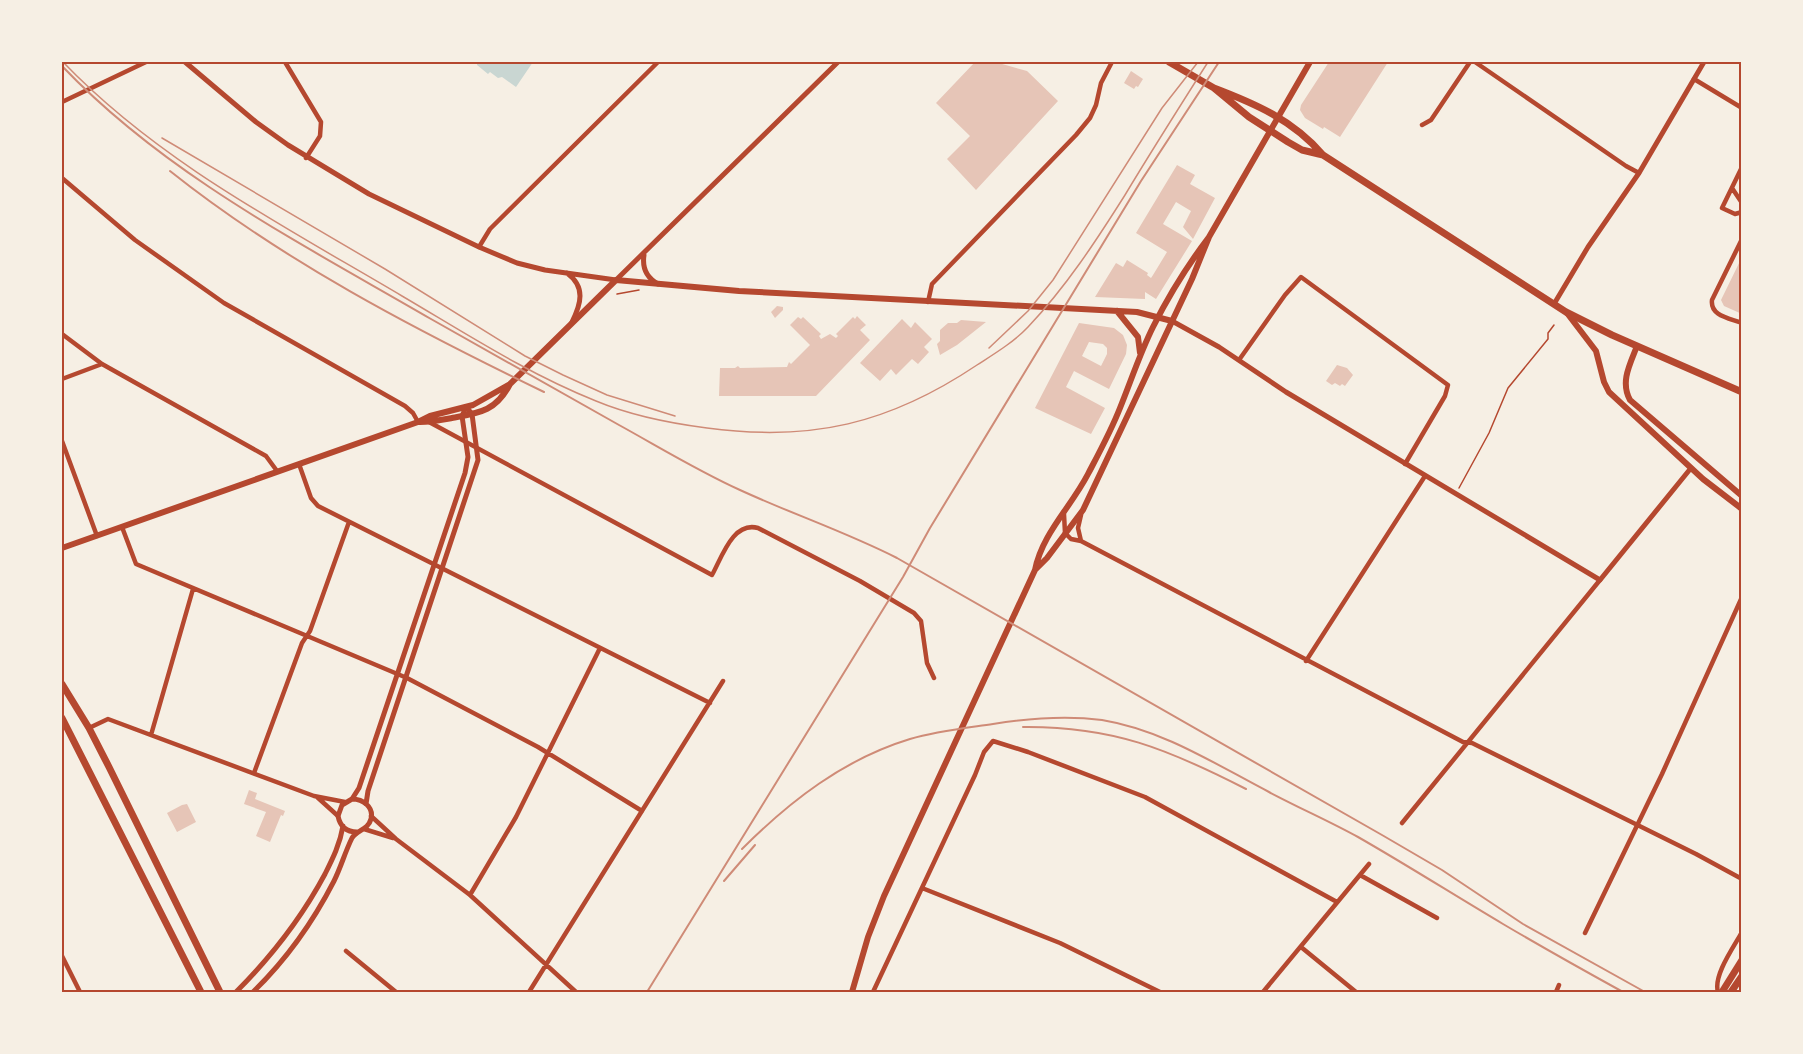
<svg xmlns="http://www.w3.org/2000/svg" width="1803" height="1054" font-family="'Noto Sans',sans-serif">
  <style>
    .water { fill: #c9d6d2 }
    .building { fill: #e6c5b7; fill-rule: evenodd }
    .lines { fill: none; stroke-linecap: round; stroke-linejoin: round }
    .path { stroke: #b5482f; stroke-width: 1.5 }
    .minor { stroke: #b5482f; stroke-width: 4.5 }
    .tertiary { stroke: #b5482f; stroke-width: 5 }
    .secondary { stroke: #b5482f; stroke-width: 6 }
    .primary { stroke: #b5482f; stroke-width: 7 }
    .tram { stroke: #cf8b77; stroke-width: 1.5 }
    .rail { stroke: #cf8b77; stroke-width: 2 }
    .neatline { fill: none; stroke: #b5482f; stroke-width: 2 }
  </style>
  <rect width="100%" height="100%" fill="#f6efe4"/>
  <!-- water -->
  <path class="water" d="M477,62H533L516,87L502,77L498,78L490,72L488,74L477,65Z"/>
  <!-- building -->
  <path class="building" d="M975,62H995L1027,71L1058,101L976,190L947,159L970,136L936,103Z
    M1329,62H1388L1340,137L1324,127L1323,129L1305,118L1300,110L1301,105Z
    M1131,71L1143,79L1138,87L1136,86L1134,89L1124,83Z
    M1177,165L1195,175L1190,184L1215,198L1193,239L1183,227L1191,211L1176,202L1163,224L1192,241L1156,299L1145,292V299L1095,297L1116,263L1123,267L1127,260L1148,273L1147,275L1151,278L1153,275L1167,252L1136,233Z
    M1742,257V314L1724,306L1721,300Z
    M777,306L783,307V310L775,318L771,312Z
    M857,316L866,325L860,330L870,340L816,396H719L720,368H735L738,366L740,368L787,367L789,362L791,364L810,345L790,325L798,317L801,319L803,317L821,334L819,336L821,339L830,334L836,338L838,336L836,334L853,317L855,319Z
    M902,319L911,328L915,322L932,339L924,347L929,352L918,364L912,359L896,375L891,369L880,381L860,363Z
    M961,320L986,322L957,345L940,355L937,344L940,341V330L948,323H957Z
    M1079,323L1114,328L1123,335L1127,345L1126,354L1109,389L1074,371L1066,387L1105,408L1091,434L1035,408ZM1089,342L1103,344L1107,348V354L1101,366L1082,356Z
    M1337,365L1347,368L1353,375L1345,386L1342,384L1340,386L1335,383L1332,385L1326,381Z
    M249,790L257,793L255,799L285,811L283,816L281,815L270,842L256,836L266,812L244,804Z
    M187,804L196,822L177,832L167,813L182,805Z"/>
  <g class="lines">
    <!-- path -->
    <path class="path" d="M617,294L639,290
      M1459,488L1489,433L1508,388L1548,339V333L1554,325"/>
    <!-- minor -->
    <path class="minor" d="M285,62L321,122L320,136L306,158
      M1475,62L1626,166L1639,173
      M1694,79L1742,108
      M62,102L146,62
      M1422,125L1431,120L1470,62
      M1742,167L1722,208L1735,214L1742,212
      M62,178L135,240L224,303L405,406L413,413L418,422
      M1732,188L1742,203
      M1742,239L1712,300C1710,316 1729,318 1742,323
      M479,247L490,229L658,62
      M928,302L932,284L1076,135L1090,118L1096,105L1101,83L1112,62
      M62,334L102,364L266,456L277,471
      M1239,360L1285,295L1301,277L1448,385L1445,396L1405,464
      M62,379L102,364
      M429,422L712,575C722,557 733,521 758,528L860,581L914,613L921,621L927,663L934,678
      M62,441L97,536
      M299,464L311,498L318,506L710,703
      M1064,514L1065,533L1071,539L1081,541L1463,742L1472,743L1696,854L1742,879
      M122,527L136,564L407,678L538,747L642,811
      M1081,541L1078,528L1081,515
      M1306,661L1425,476
      M89,728L108,719L314,796L345,802
      M151,735L193,589
      M254,773L302,643L310,631L349,522
      M317,797L338,816
      M371,816L396,839L470,895L576,992
      M1402,823L1600,580
      M364,829L393,838
      M1360,875L1437,918
      M922,888L1060,943L1160,992
      M470,895L516,817L600,648
      M1585,933L1662,774L1742,597
      M1301,947L1356,992
      M346,951L396,992
      M62,956L80,992
      M529,992L723,681
      M873,992L975,775L984,752L993,741L1028,752L1145,797L1337,902
      M1263,992L1369,864
      M1556,992L1559,985
      M1718,992C1713,976 1733,948 1742,932"/>
    <!-- tertiary -->
    <path class="tertiary" d="M185,62L256,122L288,145L369,194L479,247L517,263L545,270L616,280L838,62
      M644,255C642,268 647,278 658,284
      M567,273C586,287 581,304 572,322
      M1554,304L1588,247L1639,173L1704,62
      M1172,321L1219,347L1286,392L1600,580L1691,468
      M352,799L359,788L465,473L468,457L462,416L466,407L472,414L478,460L368,791L366,804
      M236,992C271,957 301,919 325,874C333,858 340,844 343,826
      M253,992C286,960 313,922 334,881C341,867 345,852 352,838C357,830 368,830 371,819C374,807 363,799 352,799L342,805L338,816C340,826 346,832 357,832"/>
    <!-- secondary -->
    <path class="secondary" d="M1117,311L1138,337L1140,353
      M1567,313L1596,351L1604,382L1609,392L1703,479L1742,509
      M1637,346C1630,364 1620,382 1630,400L1742,496
      M420,422C431,422 441,420 452,418C480,413 496,411 510,384
      M62,548L418,422L430,416L473,405L510,384L616,280L739,291L1137,312L1172,321
      M1035,570L1047,558L1083,510L1192,279L1209,237L1310,62
      M852,992L868,937L884,896L1035,570C1042,534 1071,507 1088,474C1099,453 1111,431 1120,408C1131,381 1140,353 1153,327C1169,295 1187,266 1209,237"/>
    <!-- primary -->
    <path class="primary" d="M1169,62L1214,88L1249,117L1288,142L1302,150L1323,155
      M1214,88C1256,104 1293,120 1323,155L1566,312L1612,335L1742,392
      M62,684L89,728L109,767L220,992
      M62,718L201,992
      M1722,992L1742,960
      M1731,992L1742,976"/>
    <!-- tram -->
    <path class="tram" d="M63,62C159,162 284,226 402,296C465,333 528,374 596,401C632,416 668,423 707,428C811,442 889,424 977,365C994,354 1014,342 1028,327C1066,287 1096,241 1125,195C1152,150 1180,106 1208,62
      M162,138L385,269L525,356L563,375L607,395L675,416
      M989,348L1028,311L1053,280L1162,108L1198,62"/>
    <!-- rail -->
    <path class="rail" d="M62,66C166,175 302,244 431,319C494,355 557,390 619,425C659,447 698,471 740,490C792,514 846,532 897,558L1382,835L1442,870L1523,924L1645,992
      M170,171C283,261 414,329 544,392
      M1023,727C1112,726 1168,749 1246,789
      M742,849C790,801 844,759 910,739C937,731 966,728 993,724C1030,718 1065,715 1102,720C1163,730 1215,764 1269,792C1299,808 1329,821 1358,837C1407,865 1454,895 1503,924C1542,947 1583,970 1623,992
      M724,881L755,845
      M647,992L903,577L930,528L1141,181L1219,62"/>
  </g>
  <!-- border -->
  <rect width="1803" height="1054" fill="none" stroke="#f6efe4" stroke-width="126"/>
  <rect x="63" y="63" width="1677" height="928" class="neatline"/>
</svg>
